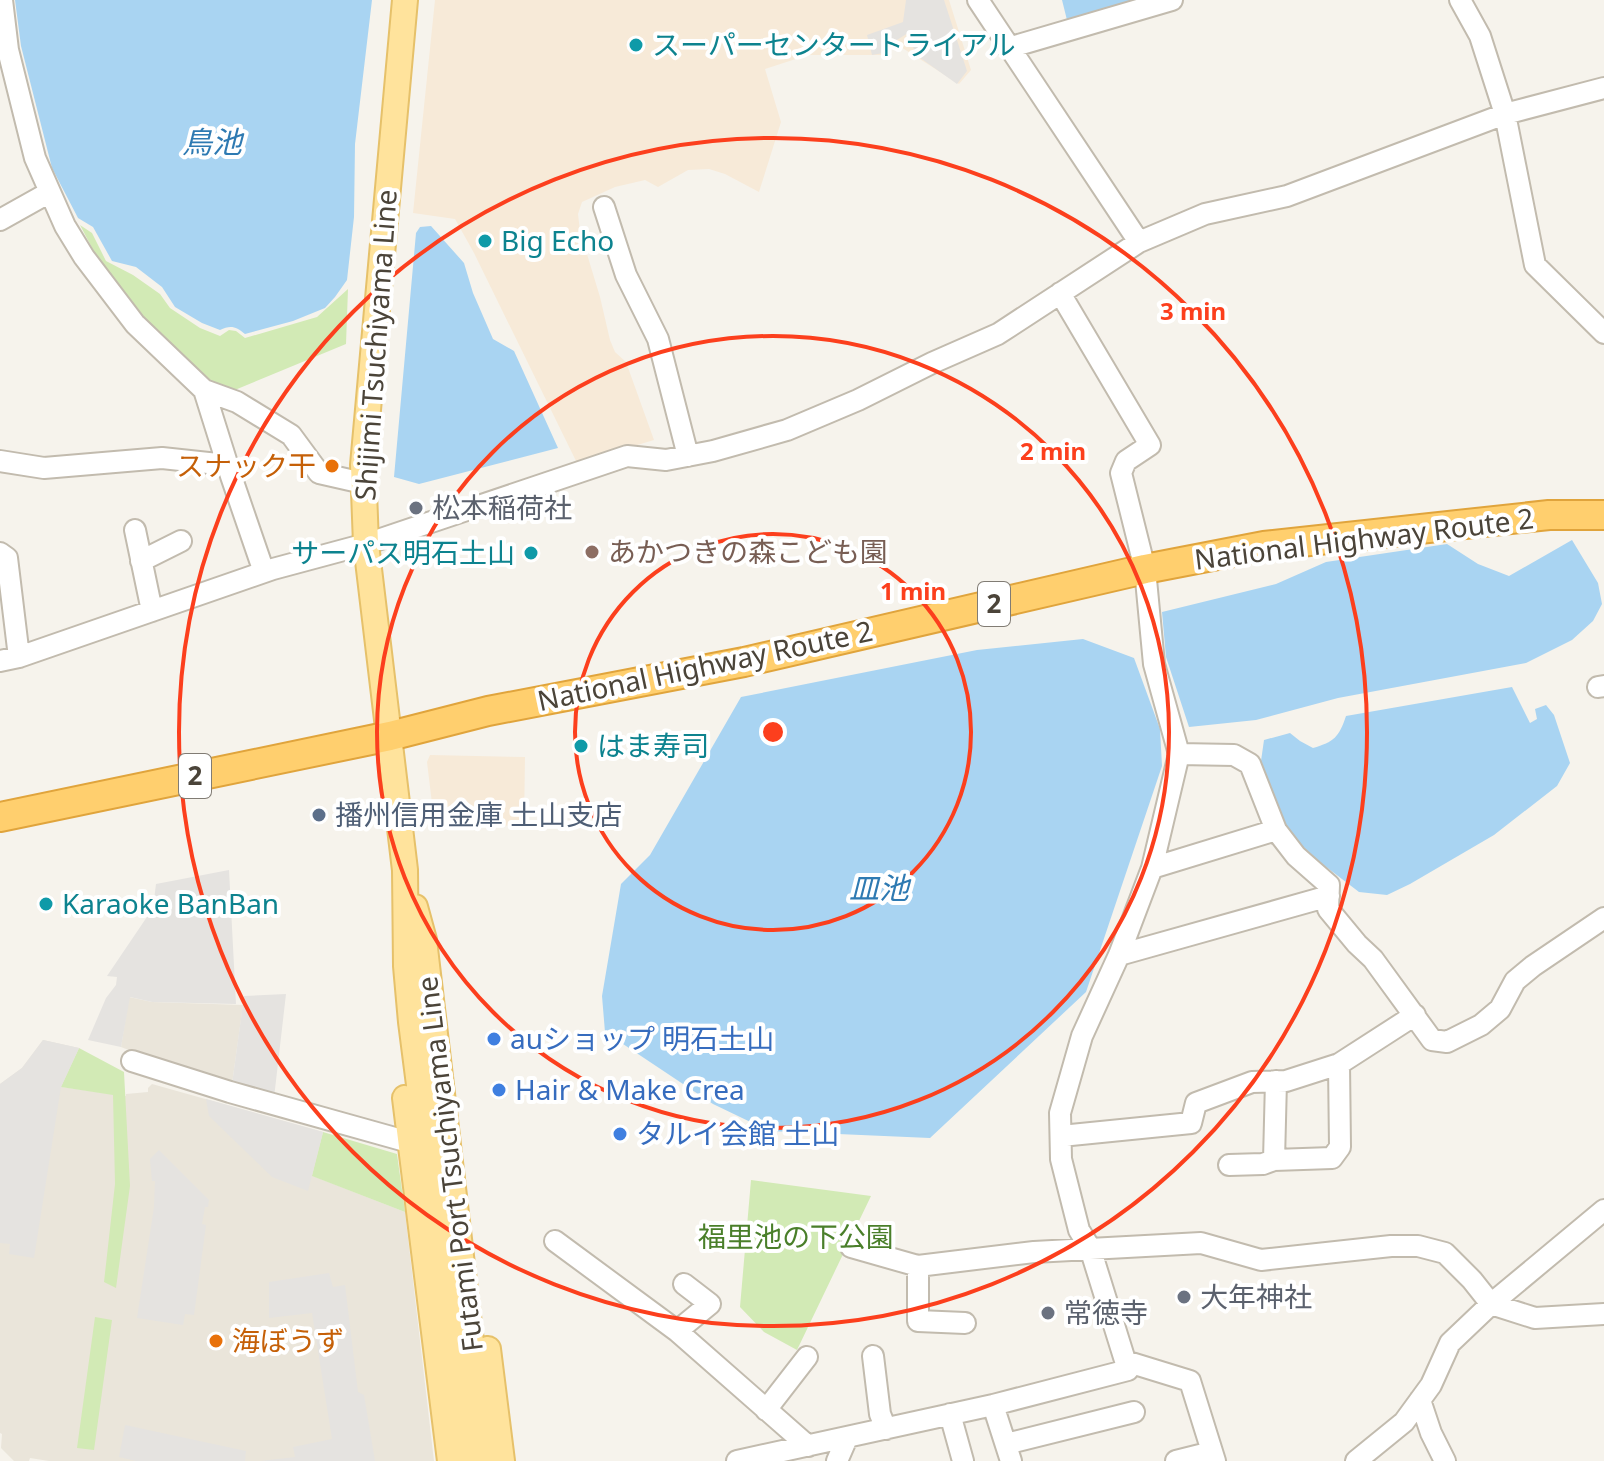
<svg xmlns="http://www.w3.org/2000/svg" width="1604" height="1461" font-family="'Noto Sans','Noto Sans JP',sans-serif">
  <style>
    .residential { fill: #eae5da }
    .commercial { fill: #f7ead8 }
    .green { fill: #d2eab5 }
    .parking { fill: #e5e3e0 }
    .water { fill: #a9d4f2 }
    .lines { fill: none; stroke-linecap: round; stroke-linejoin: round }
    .minor-casing { stroke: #c2bbae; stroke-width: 24 }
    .major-casing { stroke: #e6c16a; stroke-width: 28 }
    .highway-casing { stroke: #e0a43c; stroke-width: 32 }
    .minor { stroke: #fff; stroke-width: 20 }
    .major { stroke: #ffe39c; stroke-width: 24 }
    .highway { stroke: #ffcf6e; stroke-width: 28 }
    .ring { fill: none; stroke: #fc3f1d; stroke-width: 4 }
    .culture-dot { fill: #0f9aa8; stroke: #fff; stroke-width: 3 }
    .food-dot { fill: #e8710a; stroke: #fff; stroke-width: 3 }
    .worship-dot { fill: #6b7280; stroke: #fff; stroke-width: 3 }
    .education-dot { fill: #8d6e63; stroke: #fff; stroke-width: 3 }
    .service-dot { fill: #5c6f8a; stroke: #fff; stroke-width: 3 }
    .shop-dot { fill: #3f7fe0; stroke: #fff; stroke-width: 3 }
    .labels { text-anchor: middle; stroke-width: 8; stroke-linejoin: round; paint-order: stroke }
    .shield { fill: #fff; stroke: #817c74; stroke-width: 2 }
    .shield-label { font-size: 26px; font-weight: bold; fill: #4b4439 }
    .culture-label { font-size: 28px; fill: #0d838f; stroke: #fff; text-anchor: start }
    .street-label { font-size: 28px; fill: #4b4439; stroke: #fff }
    .food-label { font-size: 28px; fill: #c56008; stroke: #fff; text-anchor: end }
    .worship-label { font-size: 28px; fill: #5b616d; stroke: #fff; text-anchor: start }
    .education-label { font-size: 28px; fill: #785e54; stroke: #fff; text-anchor: start }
    .service-label { font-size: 28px; fill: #4e5e75; stroke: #fff; text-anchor: start }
    .shop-label { font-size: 28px; fill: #366cbe; stroke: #fff; text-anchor: start }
    .park-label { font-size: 28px; fill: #4a7f2a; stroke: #fff }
    .water-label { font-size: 30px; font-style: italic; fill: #2e7ab2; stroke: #fff }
    .centre { fill: #fc3f1d; stroke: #fff; stroke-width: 4 }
    .ring-label { font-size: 24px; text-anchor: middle; font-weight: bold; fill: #fc3f1d; stroke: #fff; stroke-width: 8; stroke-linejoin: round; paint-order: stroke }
  </style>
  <rect width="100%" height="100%" fill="#f6f3ec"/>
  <!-- residential -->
  <path class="residential" d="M129,997L152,1002L243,1005L232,1084L144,1056L121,1047Z
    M43,1040L79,1048L62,1087L126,1096V1094L148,1092V1088L152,1084L323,1132L313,1176L405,1212L434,1461H49L30,1458L29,1461H14L1,1448L2,1434L0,1433V1084L22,1068Z"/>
  <!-- commercial -->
  <path class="commercial" d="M435,0H949L971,70L959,84L893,42L883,55H808L765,69L781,122L759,192L725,174L709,169L688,170L658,187L645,180L615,187L582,202L578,214L580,231L600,297L610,340L615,352L626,362L654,440L577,463L474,253L455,219L413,213Z
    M430,755L525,757L524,825L435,828L427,762Z"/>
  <!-- green -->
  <path class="green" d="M80,225L92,233L106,261L133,275L160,294L170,308L200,328L220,336L229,330L236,331L245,338L317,317L348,289L346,344L230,392L206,387L111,284Z
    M79,1048L124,1072L130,1186L116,1288L104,1282L115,1184L113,1095L61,1087Z
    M323,1132L397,1154L405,1212L312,1176Z
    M751,1180L871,1196L797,1350L764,1332L740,1307Z
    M95,1317L112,1320L94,1450L77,1448Z"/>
  <!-- parking -->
  <path class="parking" d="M906,0H944L967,71L957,84L916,55L908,33L892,43L883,53L872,55L867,35L903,22Z
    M229,870L236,1004L152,1002L130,997L121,1047L88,1040L106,998L116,985L117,977L107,976L153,908L156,884Z
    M286,994L274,1098L232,1084L244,996Z
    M43,1040L79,1048L61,1087L34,1258L9,1254L10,1244L0,1243V1084L22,1068Z
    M206,1099L323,1132L308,1191L272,1177L209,1116Z
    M159,1150L209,1200L208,1207H205L202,1224L206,1225L194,1315L185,1314L183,1325L137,1318L154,1207L155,1181H152L150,1159Z
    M329,1273L333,1287L345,1285L358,1392L364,1395L375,1461H260L295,1457L293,1447L332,1439L312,1313L269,1318V1282Z
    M125,1425L246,1451L245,1461H136L119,1457Z"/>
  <!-- water -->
  <path class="water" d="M15,0H372L355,144L354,217L347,280L335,297L325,308L293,321L245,334C236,326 230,325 220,330L202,323L175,307L162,287L136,267L112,261L93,227L78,218L52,168L21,46Z
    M1062,0H1148L1067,20Z
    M431,226L464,263L473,293L493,339L514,351L558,448L419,484L394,477L416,233L420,227Z
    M1572,540L1598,583L1602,604L1593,621L1572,640L1526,663L1338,698L1256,720L1189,727L1166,657L1162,612L1276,584L1326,562L1447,544L1478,564L1509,576Z
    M1083,639L1134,658L1160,729L1162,766L1086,992L930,1138L769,1131L713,1104L605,1032L602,996L621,884L650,855L741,697L977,650Z
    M1512,687L1530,723L1537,719L1535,709L1546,705L1554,715L1570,763L1557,786L1494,835L1410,884L1387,895L1359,892L1321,863L1290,835L1261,761L1264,740L1290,733L1300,741L1313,748C1334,742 1339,737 1346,716Z"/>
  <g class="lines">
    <defs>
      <path id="minor" d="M2,0L8,50L35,158L65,226L84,257L135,324L204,390L237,402L291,435L319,473L363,483
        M978,0L1139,242
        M1460,0L1480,36L1505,114L1535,265L1604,333
        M1008,48L1172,0
        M604,207L626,275L658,339L688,456
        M0,220L50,192
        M204,390L231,476L264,572
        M0,461L44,468L162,458L227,465
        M135,530L152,611
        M0,553L7,558L19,657
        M141,561L181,541
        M0,661L19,657L273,569L366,544L627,456L666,460L713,451L787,430L858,400L932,363L998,334L1139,242L1205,214L1287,196L1505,114L1604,88
        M1598,687L1604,686
        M1179,754L1234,755L1250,764L1276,830L1296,856L1329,885L1328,909L1357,944L1373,959L1432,1040L1447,1042L1481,1025L1500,1009L1515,981L1533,966L1604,918
        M1152,868L1276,830
        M1119,955L1329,896
        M132,1061L230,1092L409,1142
        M1276,1081L1274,1160L1332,1158L1340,1147L1339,1064
        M1061,1136L1191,1123L1196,1103L1252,1082L1286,1081L1339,1064L1415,1015
        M1229,1165L1263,1164L1274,1160
        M555,1241L677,1331
        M851,1247L918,1266L1034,1252L1201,1243L1261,1260L1391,1246H1418L1445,1253L1472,1280L1491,1304L1535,1318L1604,1314
        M918,1266V1321L965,1323
        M684,1284L710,1304L677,1331L808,1446
        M873,1356L880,1414L886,1429
        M1125,1361L1190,1381L1215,1461
        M1420,1400L1431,1433L1445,1461
        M993,1405L1011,1461
        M766,1410L807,1357
        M950,1414L963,1461
        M1006,1444L1134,1412
        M737,1461L993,1405L1128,1370L1090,1248L1079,1230L1061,1159L1060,1113L1082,1036L1119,955L1152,868L1179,754L1154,664L1145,569L1121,473L1126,461L1150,445L1060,293
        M837,1461L847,1438
        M1176,1461L1212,1452
        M1356,1461L1404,1422L1431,1385L1450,1343L1491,1304L1604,1210"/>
      <path id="major" d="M405,0L363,465L366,544L405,870L406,966L411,1022L467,1461
        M415,907L424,940L485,1461
        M405,1098L450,1461
        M488,1349L502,1461"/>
      <path id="highway" d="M0,817L390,736L488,711L744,662L1145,569L1264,546L1549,515H1604"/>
    </defs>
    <!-- minor casing -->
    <use href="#minor" class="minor-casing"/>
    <!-- major casing -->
    <use href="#major" class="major-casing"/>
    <!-- highway casing -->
    <use href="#highway" class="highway-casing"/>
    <!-- minor -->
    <use href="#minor" class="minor"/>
    <!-- major -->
    <use href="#major" class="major"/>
    <!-- highway -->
    <use href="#highway" class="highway"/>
  </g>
  <!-- distance rings -->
  <g class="ring">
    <circle cx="773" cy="732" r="198"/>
    <circle cx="773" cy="732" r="396"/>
    <circle cx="773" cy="732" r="594"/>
  </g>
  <!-- markers -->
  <g class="culture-dot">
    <circle cx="636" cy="45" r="8"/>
    <circle cx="485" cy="241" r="8"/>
    <circle cx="531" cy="553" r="8"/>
    <circle cx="581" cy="746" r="8"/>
    <circle cx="46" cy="904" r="8"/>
  </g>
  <g class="food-dot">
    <circle cx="332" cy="466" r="8"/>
    <circle cx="216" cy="1341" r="8"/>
  </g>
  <g class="worship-dot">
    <circle cx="416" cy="508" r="8"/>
    <circle cx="1184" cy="1297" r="8"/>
    <circle cx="1048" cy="1313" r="8"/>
  </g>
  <circle class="education-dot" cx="592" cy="552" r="8"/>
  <circle class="service-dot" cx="319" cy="815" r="8"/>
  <g class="shop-dot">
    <circle cx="494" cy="1039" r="8"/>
    <circle cx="499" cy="1090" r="8"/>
    <circle cx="620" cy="1134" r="8"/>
  </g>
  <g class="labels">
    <!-- shield labels -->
    <g class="shield">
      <rect x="978" y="582" width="32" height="44" rx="6"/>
      <rect x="179" y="754" width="32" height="44" rx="6"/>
    </g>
    <g class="shield-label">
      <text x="994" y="613">2</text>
      <text x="195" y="785">2</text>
    </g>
    <!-- culture labels -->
    <g class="culture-label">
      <text x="652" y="55">スーパーセンタートライアル</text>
      <text x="501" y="251">Big Echo</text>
      <text x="515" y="563" text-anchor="end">サーパス明石土山</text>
      <text x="597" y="756">はま寿司</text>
      <text x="62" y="914">Karaoke BanBan</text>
    </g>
    <!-- street labels -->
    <g class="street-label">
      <text transform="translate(376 345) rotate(-86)" y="10">Shijimi Tsuchiyama Line</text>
      <text transform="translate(1364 539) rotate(-7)" y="10">National Highway Route 2</text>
      <text transform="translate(705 666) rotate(-12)" y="10">National Highway Route 2</text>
      <text transform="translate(450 1164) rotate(-97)" y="10">Futami Port Tsuchiyama Line</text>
    </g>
    <!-- food labels -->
    <g class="food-label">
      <text x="316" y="476">スナック干</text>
      <text x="232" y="1351" text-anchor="start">海ぼうず</text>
    </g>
    <!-- worship labels -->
    <g class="worship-label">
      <text x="432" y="518">松本稲荷社</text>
      <text x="1200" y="1307">大年神社</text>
      <text x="1064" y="1323">常徳寺</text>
    </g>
    <!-- education labels -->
    <g class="education-label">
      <text x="608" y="562">あかつきの森こども園</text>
    </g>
    <!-- service labels -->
    <g class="service-label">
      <text x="335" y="825">播州信用金庫 土山支店</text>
    </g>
    <!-- shop labels -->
    <g class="shop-label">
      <text x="510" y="1049">auショップ 明石土山</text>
      <text x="515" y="1100">Hair &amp; Make Crea</text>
      <text x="636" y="1144">タルイ会館 土山</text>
    </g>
    <!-- park labels -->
    <g class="park-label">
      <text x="796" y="1247">福里池の下公園</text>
    </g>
    <!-- water labels -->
    <g class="water-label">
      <text x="212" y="153">鳥池</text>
      <text x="879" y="899">皿池</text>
    </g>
  </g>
  <circle cx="773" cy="732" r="12" class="centre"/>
  <g class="ring-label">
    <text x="1193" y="320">3 min</text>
    <text x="1053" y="460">2 min</text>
    <text x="913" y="600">1 min</text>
  </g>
</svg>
